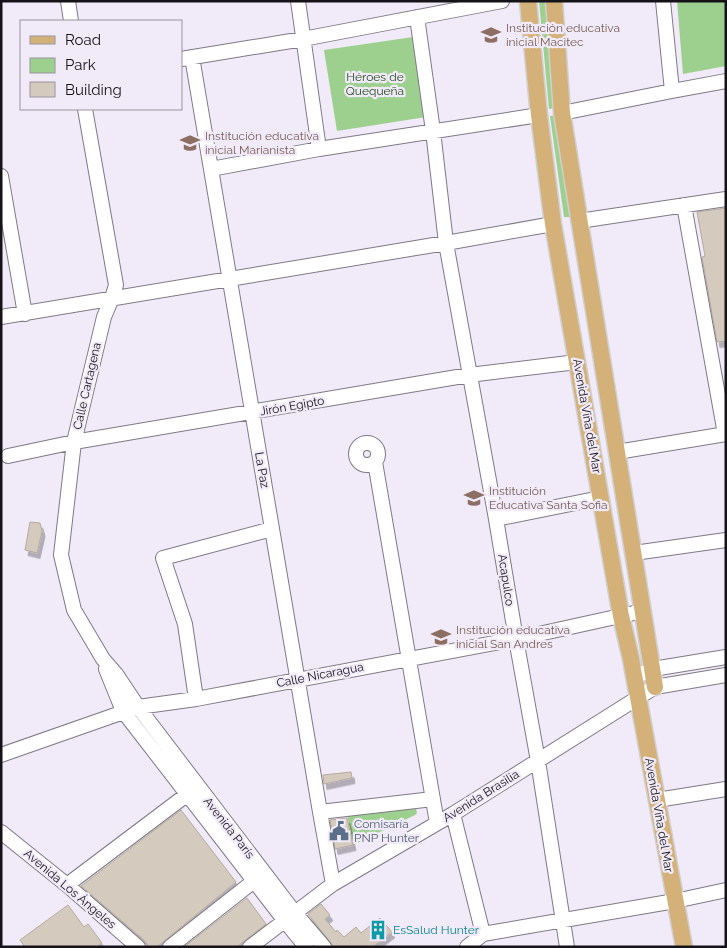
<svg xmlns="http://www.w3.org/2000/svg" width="727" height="948" font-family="Raleway,sans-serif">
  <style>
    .green { fill: #9dd08f }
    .building { fill: #d5cabe; stroke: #b5aa9f; filter: url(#shadow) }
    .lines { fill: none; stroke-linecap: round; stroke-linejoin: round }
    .minor-casing { stroke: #7f7986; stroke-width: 16 }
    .major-casing { stroke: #d0d0d1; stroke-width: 19 }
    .minor { stroke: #fff; stroke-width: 14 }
    .major { stroke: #d4b179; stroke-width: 16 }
    .labels { text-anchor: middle; stroke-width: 4.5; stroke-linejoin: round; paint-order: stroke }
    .education-label { font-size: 12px; fill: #785e54; stroke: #f1eaf8; text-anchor: start }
    .park-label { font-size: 12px; fill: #234b18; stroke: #f1eaf8 }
    .street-label { font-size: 12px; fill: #161318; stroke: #f1eaf8 }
    .service-label { font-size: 12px; fill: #4e5e75; stroke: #f1eaf8; text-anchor: start }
    .culture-label { font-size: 12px; fill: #0d838f; stroke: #f1eaf8; text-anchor: start }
  </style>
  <defs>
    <filter id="shadow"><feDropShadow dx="3" dy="5.5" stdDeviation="0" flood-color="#0004"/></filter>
  </defs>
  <rect width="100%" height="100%" fill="#f1eaf8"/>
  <!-- green -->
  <path class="green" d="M539,1H545L554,108L549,109Z
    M677,1H726V66L683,74Z
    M413,37L426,117L337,131L324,50Z
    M557,115L570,217H564L550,116Z
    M414,800L417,813L415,815L353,845L347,814Z"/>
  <!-- building -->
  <path class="building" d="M726,208V341L717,342L702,257L705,256L697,212Z
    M30,522L40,523L42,531L37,553L25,550Z
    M351,772L352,778L324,784L323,775Z
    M181,810L236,882L157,947H149L144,940L81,886Z
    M347,818L353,845L335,849L330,820Z
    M247,898L266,924L243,942L237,947H184Z
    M321,904L330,915L325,919L336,932L337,930L344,937L356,927L361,933L380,918L392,932L373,947H334L308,914Z
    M68,905L84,927L88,924L102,943L97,947H25L20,940Z"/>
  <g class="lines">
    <defs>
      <path id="minor" d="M68,1L71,21
        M298,1L319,149
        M663,1L672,91
        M417,17L433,131L446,243L496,519L516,639L538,761L567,947
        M192,57L320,812L333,884
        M181,59L303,39L502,1
        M85,109L116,285L112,298L104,317L74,442L61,555L74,610L103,659L116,674L138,707L295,913L324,947
        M562,113L672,91L726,81
        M211,169L319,149L539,115
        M1,176L25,314
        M684,205L725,434
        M579,221L726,199
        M1,317L446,243L553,224
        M356 454a11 11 0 1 1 22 0a11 11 0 1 1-22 0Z
        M617,452L726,434
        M8,456L74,442L469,375L577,362
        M375,462L437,823
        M496,519L600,498
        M634,553L726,540
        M106,669L123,711L285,921L306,947
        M634,677L653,669L726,657
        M196,699L185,624L163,558L272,529
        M1,755L138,707L196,699L516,639L643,611
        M657,800L726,789
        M320,812L433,799
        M453,814L483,934
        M1,832L67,885L138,947
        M67,885L193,790
        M170,947L254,881
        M250,947L333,884L453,814L655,687L726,675
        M467,947L483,934L675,901L726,890"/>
      <path id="major" d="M528,1L539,115L553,224L621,616L631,659L684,947
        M554,1L562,113L655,687"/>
    </defs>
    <!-- minor casing -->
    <use href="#minor" class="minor-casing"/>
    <!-- major casing -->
    <use href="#major" class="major-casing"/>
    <!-- minor -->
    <use href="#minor" class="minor"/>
    <!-- major -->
    <use href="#major" class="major"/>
  </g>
  <!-- icons -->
  <defs>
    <symbol id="school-bare" viewBox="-9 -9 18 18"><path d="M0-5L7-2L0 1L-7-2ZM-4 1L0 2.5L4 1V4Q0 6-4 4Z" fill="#8d6e63" stroke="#f1eaf8" stroke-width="2.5" paint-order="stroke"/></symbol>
    <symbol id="civic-bare" viewBox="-9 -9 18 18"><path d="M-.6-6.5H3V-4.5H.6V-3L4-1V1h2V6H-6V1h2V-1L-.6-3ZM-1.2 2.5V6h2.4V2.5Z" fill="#5c6f8a" stroke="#f1eaf8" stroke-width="2.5" paint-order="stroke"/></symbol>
    <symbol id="building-bare" viewBox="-9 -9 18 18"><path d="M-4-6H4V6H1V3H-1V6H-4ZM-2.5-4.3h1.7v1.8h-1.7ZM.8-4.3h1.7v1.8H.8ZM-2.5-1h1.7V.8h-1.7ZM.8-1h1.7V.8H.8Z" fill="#0f9aa8" stroke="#f1eaf8" stroke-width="2.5" paint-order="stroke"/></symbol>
  </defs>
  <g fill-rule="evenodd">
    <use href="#school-bare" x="477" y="21" width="28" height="28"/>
    <use href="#school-bare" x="176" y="129" width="28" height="28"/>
    <use href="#school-bare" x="460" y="484" width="28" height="28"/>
    <use href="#school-bare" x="427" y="623" width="28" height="28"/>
    <use href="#civic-bare" x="325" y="817" width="28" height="28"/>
    <use href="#building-bare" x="364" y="916" width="28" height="28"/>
  </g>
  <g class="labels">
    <!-- education labels -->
    <g class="education-label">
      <text x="506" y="32">Institución educativa<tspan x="506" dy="14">inicial Macitec</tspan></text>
      <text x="205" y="140">Institución educativa<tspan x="205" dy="14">inicial Marianista</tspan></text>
      <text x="489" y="495">Institución<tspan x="489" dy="14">Educativa Santa Sofia</tspan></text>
      <text x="456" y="634">Institución educativa<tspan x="456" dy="14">inicial San Andres</tspan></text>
    </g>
    <!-- park labels -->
    <g class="park-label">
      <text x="375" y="81">Héroes de<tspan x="375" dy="14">Quequeña</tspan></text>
    </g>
    <!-- street labels -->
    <g class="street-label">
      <text transform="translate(87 386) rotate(-77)" y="4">Calle Cartagena</text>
      <text transform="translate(292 406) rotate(-10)" y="4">Jirón Egipto</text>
      <text transform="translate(587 416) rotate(80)" y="4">Avenida Viña del Mar</text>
      <text transform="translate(262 470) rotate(80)" y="4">La Paz</text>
      <text transform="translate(506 580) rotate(81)" y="4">Acapulco</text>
      <text transform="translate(320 675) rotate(-11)" y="4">Calle Nicaragua</text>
      <text transform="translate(481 796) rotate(-32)" y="4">Avenida Brasilia</text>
      <text transform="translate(659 815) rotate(80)" y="4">Avenida Viña del Mar</text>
      <text transform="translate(229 828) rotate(52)" y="4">Avenida París</text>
      <text transform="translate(70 889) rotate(40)" y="4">Avenida Los Ángeles</text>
    </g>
    <!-- service labels -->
    <g class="service-label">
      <text x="354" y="828">Comisaría<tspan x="354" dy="14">PNP Hunter</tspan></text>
    </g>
    <!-- culture labels -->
    <g class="culture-label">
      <text x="393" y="934">EsSalud Hunter</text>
    </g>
  </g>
  <!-- border -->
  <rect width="727" height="948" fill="none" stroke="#161318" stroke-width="5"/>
  <!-- legend -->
  <rect x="20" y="20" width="162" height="90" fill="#f1eaf8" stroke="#99949e"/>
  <rect x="30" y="36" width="25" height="8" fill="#d4b179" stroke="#99949e"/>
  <text x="65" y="45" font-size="15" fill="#161318">Road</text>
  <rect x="30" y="58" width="25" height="15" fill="#9dd08f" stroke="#99949e"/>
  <text x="65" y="70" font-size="15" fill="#161318">Park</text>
  <rect x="30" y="82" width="25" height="15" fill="#d5cabe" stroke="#99949e"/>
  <text x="65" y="95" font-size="15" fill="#161318">Building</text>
</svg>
